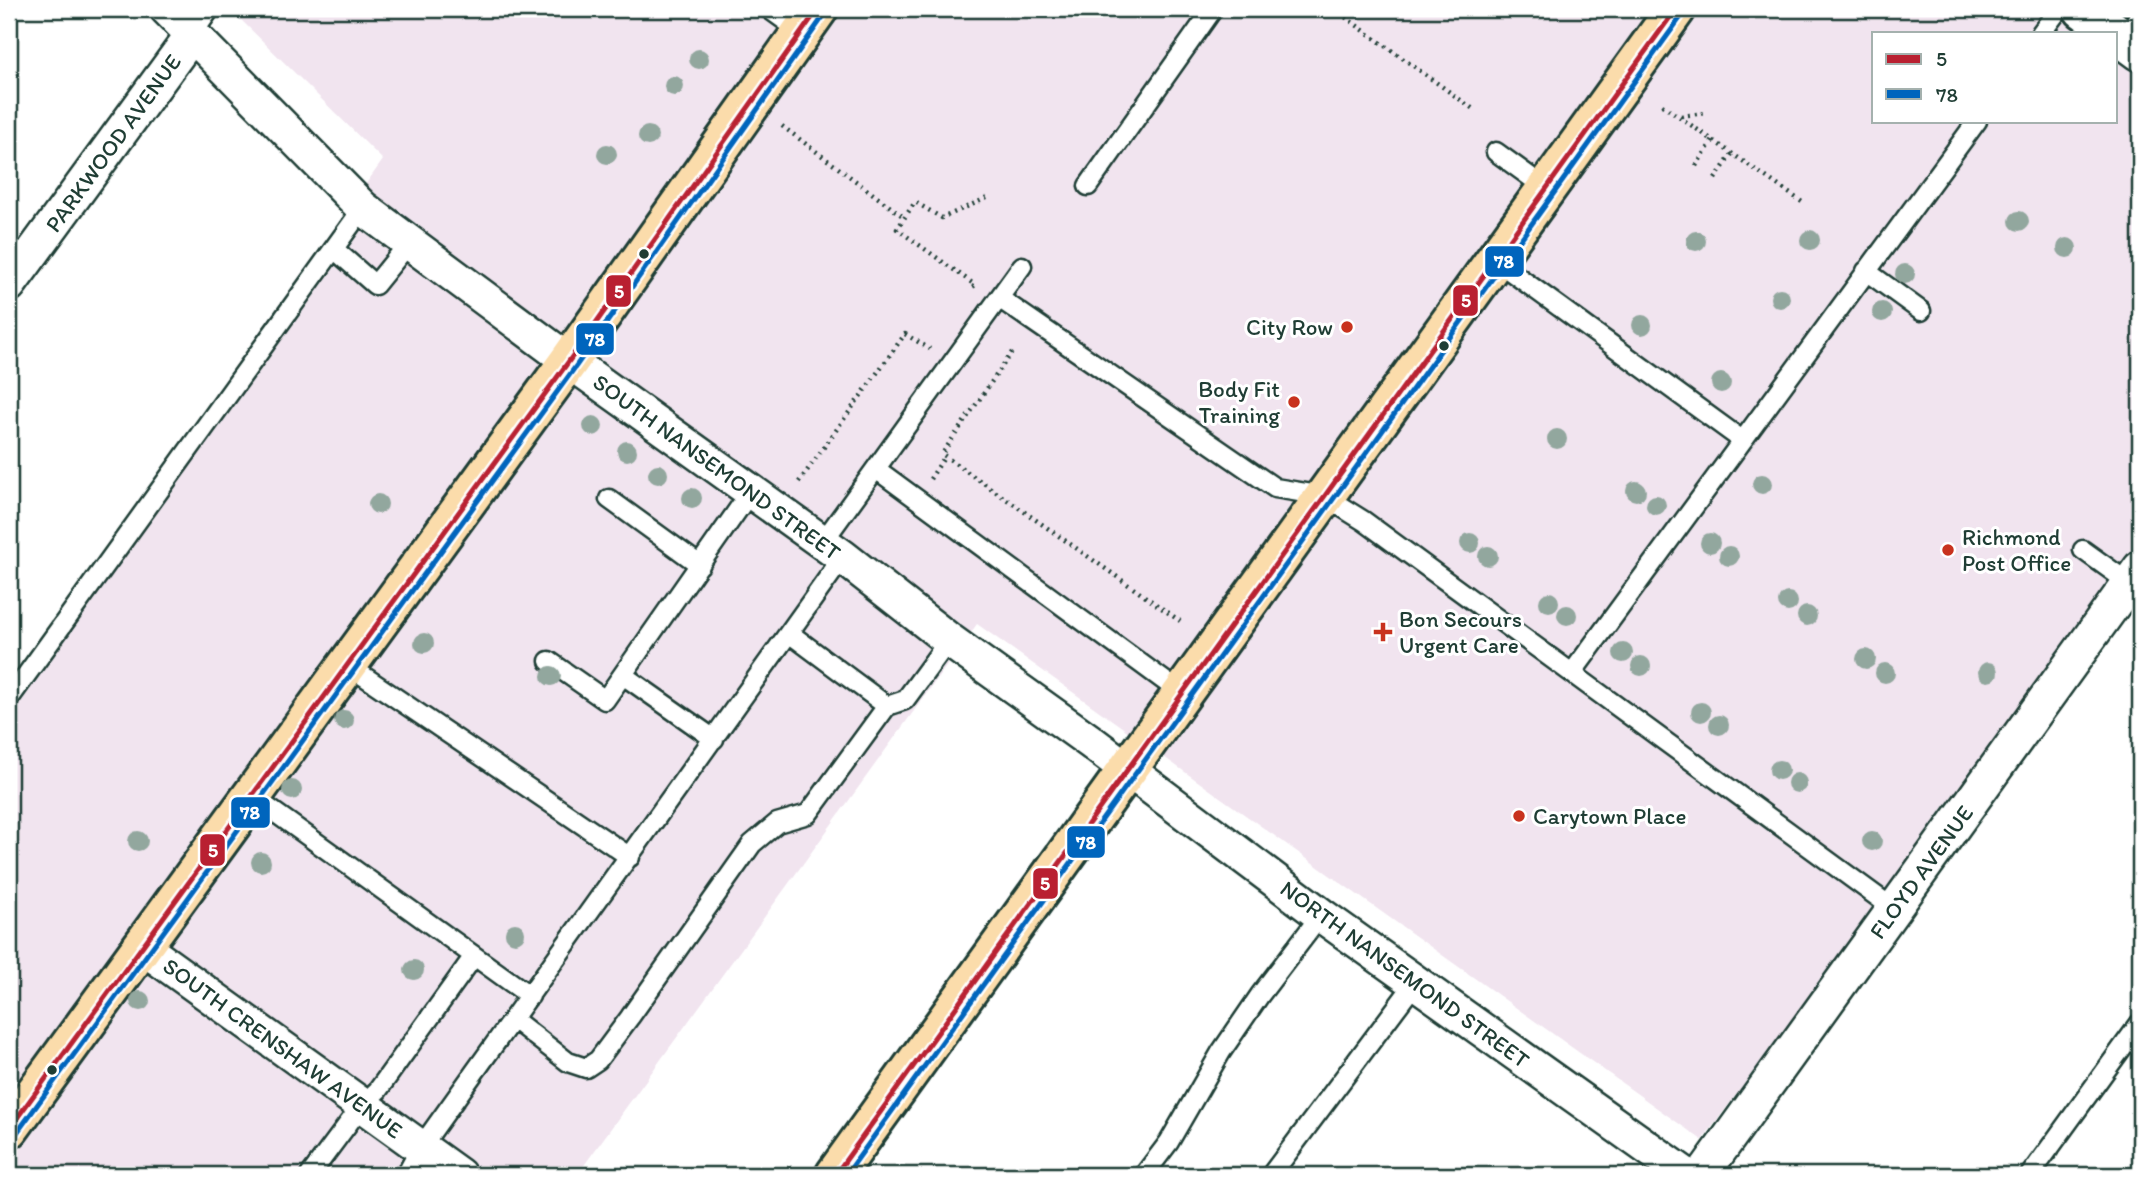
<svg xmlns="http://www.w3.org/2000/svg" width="2149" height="1184" font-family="Itim,sans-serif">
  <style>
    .built { fill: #f1e4ef; fill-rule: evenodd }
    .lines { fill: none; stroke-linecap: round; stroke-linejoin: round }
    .service-casing { stroke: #1f3d34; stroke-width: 23 }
    .minor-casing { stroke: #1f3d34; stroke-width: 38 }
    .secondary-casing { stroke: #1f3d34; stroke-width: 44 }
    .primary-casing { stroke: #1f3d34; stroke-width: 44 }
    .path { stroke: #1f3d34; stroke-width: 4.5; stroke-dasharray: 2 5; stroke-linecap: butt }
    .service { stroke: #fff; stroke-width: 18 }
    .minor { stroke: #fff; stroke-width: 33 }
    .secondary { stroke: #fff; stroke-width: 38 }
    .primary { stroke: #fbdcab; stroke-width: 38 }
    .bus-1-casing { stroke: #fff; stroke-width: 10 }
    .bus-2-casing { stroke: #fff; stroke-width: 10 }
    .bus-1 { stroke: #b92031; stroke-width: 5 }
    .bus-2 { stroke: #0065bd; stroke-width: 5 }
    .tree { fill: #92a79e }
    .bus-dot { fill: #1f3d34; stroke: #fff; stroke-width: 2.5 }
    .poi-dot { fill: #c8321e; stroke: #fff; stroke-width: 2.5 }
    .labels { text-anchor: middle; stroke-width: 6; stroke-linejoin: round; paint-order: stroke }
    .street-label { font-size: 23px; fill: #1f3d34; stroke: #fff }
    .poi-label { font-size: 23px; fill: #1f3d34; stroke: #fff; text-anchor: start }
    .line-badge { stroke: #fff; stroke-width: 2.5 }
    .badge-label { font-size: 19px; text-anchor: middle; font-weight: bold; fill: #fff }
  </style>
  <rect width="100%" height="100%" fill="#fff"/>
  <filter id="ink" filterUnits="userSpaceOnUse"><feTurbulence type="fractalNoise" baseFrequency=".0143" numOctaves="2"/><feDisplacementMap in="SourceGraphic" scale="14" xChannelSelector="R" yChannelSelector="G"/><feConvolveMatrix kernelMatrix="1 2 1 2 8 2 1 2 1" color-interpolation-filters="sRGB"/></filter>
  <g filter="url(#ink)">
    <!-- built -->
    <path class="built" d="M230,9H2140V559L1702,1140L977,624L577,1175H9V681L383,160ZM1874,33H2116V121H1874Z"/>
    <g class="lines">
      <defs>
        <path id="service" d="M769,9L801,32
          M2041,33L2059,9
          M192,35L210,9
          M2126,41L2140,13
          M1496,152L1547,189
          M1088,186L1213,9
          M334,249L375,285L409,243
          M1495,260L1742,440
          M1866,271L1921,311
          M999,298L1275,488L1324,496L1364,521L1894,909
          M876,469L1181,693
          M609,499L700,565
          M822,543L1022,266
          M2083,550L2129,583
          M789,633L887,706L905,700L949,640
          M549,661L605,700L751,491
          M346,664L630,857
          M1572,673L1977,121
          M623,675L714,739
          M9,699L363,208
          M252,796L530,996
          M513,1019L568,1062L586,1068L598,1060L630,1017L752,844L777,823L808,814L887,706
          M310,1175L362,1105L378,1090L474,956
          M406,1175L421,1147L843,557
          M1144,1175L1169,1142L1221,1052L1260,995L1321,915
          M1271,1175L1415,983
          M2030,1175L2140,1023"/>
        <path id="minor" d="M167,9L363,208L569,361L843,557L949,640L1091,742L1321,915L1686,1175
          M9,285L192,35
          M141,946L459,1175
          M1702,1175L2140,568"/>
        <path id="secondary" d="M2083,9L2140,51"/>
        <path id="primary" d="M9,1129L569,361L818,9
          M835,1175L1676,9"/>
      </defs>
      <!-- service casing -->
      <use href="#service" class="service-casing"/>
      <!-- minor casing -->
      <use href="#minor" class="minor-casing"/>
      <!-- secondary casing -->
      <use href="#secondary" class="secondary-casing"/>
      <!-- primary casing -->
      <use href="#primary" class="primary-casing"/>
      <!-- path -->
      <path class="path" d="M1334,9L1476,111
        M1662,105L1802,202
        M1681,116L1705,113
        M782,126L904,217
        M1696,166L1713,140
        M1715,179L1732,154
        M973,287L975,285L897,229L915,202L942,218L989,197
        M1012,352L942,454L1180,621
        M930,479L945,456
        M799,482L905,334L930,349"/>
      <!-- service -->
      <use href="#service" class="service"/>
      <!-- minor -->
      <use href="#minor" class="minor"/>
      <!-- secondary -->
      <use href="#secondary" class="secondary"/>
      <!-- primary -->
      <use href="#primary" class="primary"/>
      <defs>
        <path id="bus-1" d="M9,1129L569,361L818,9
          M835,1175L1676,9"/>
        <path id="bus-2" d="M16,1134L576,366L825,14
          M846,1175L1683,14"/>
      </defs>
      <!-- bus-1 casing -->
      <use href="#bus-1" class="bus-1-casing"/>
      <!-- bus-2 casing -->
      <use href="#bus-2" class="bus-2-casing"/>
      <!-- bus-1 -->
      <use href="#bus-1" class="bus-1"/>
      <!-- bus-2 -->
      <use href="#bus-2" class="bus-2"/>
    </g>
    <!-- trees -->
    <g class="tree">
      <circle cx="699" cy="59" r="10"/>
      <circle cx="674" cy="86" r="10"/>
      <circle cx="648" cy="136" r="10"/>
      <circle cx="607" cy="154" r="10"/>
      <circle cx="2019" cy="221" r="10"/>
      <circle cx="1810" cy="240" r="10"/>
      <circle cx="1696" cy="241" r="10"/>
      <circle cx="2067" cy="248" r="10"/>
      <circle cx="1905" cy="274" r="10"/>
      <circle cx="1780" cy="298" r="10"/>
      <circle cx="1882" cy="312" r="10"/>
      <circle cx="1642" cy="325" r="10"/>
      <circle cx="1721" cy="383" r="10"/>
      <circle cx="593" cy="426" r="10"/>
      <circle cx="1557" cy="439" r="10"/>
      <circle cx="627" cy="451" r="10"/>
      <circle cx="658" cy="474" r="10"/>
      <circle cx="1762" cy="484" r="10"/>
      <circle cx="1636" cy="491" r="10"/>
      <circle cx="692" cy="498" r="10"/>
      <circle cx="378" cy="504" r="10"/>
      <circle cx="1656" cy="505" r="10"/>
      <circle cx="1470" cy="543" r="10"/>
      <circle cx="1710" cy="543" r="10"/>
      <circle cx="1488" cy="556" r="10"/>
      <circle cx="1729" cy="556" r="10"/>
      <circle cx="1549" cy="602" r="10"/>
      <circle cx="1788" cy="602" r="10"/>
      <circle cx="1567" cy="615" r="10"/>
      <circle cx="1807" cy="616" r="10"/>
      <circle cx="424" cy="643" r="10"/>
      <circle cx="1623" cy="653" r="10"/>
      <circle cx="1866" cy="659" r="10"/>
      <circle cx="1641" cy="666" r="10"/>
      <circle cx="1988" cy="672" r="10"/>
      <circle cx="1885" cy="673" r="10"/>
      <circle cx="551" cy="676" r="10"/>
      <circle cx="1701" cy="712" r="10"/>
      <circle cx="344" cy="720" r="10"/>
      <circle cx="1719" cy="725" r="10"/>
      <circle cx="1779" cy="770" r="10"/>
      <circle cx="1797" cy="783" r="10"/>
      <circle cx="292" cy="790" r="10"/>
      <circle cx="138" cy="841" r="10"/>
      <circle cx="1872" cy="841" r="10"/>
      <circle cx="261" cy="862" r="10"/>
      <circle cx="515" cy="933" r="10"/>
      <circle cx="414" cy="970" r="10"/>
      <circle cx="140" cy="1001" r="10"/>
    </g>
  </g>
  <!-- markers -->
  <g class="bus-dot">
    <circle cx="644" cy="254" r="6"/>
    <circle cx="1444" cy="346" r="6"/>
    <circle cx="52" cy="1070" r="6"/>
  </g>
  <g class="poi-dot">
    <circle cx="1347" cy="327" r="7"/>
    <circle cx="1294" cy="402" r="7"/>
    <circle cx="1948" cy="550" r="7"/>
    <path d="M1379.5 621.5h7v7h7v7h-7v7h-7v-7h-7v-7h7z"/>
    <circle cx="1519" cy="816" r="7"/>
  </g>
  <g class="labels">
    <!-- street labels -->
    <g class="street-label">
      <text transform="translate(113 143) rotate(-54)" y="8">PARKWOOD AVENUE</text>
      <text transform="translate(717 467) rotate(36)" y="8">SOUTH NANSEMOND STREET</text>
      <text transform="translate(1921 872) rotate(-54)" y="8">FLOYD AVENUE</text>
      <text transform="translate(1405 974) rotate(36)" y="8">NORTH NANSEMOND STREET</text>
      <text transform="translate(283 1048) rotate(36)" y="8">SOUTH CRENSHAW AVENUE</text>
    </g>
    <!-- poi labels -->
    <g class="poi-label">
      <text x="1333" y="335" text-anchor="end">City Row</text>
      <text x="1280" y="397" text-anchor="end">Body Fit<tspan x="1280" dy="26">Training</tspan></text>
      <text x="1962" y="545">Richmond<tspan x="1962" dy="26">Post Office</tspan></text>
      <text x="1399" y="627">Bon Secours<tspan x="1399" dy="26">Urgent Care</tspan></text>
      <text x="1533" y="824">Carytown Place</text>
    </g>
  </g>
  <g class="line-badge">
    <rect x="1484" y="245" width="41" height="33" rx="7" fill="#0065bd"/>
    <rect x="605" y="274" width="27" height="34" rx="7" fill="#b92031"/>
    <rect x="1452" y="284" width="27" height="33" rx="7" fill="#b92031"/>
    <rect x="575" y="322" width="40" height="34" rx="7" fill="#0065bd"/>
    <rect x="230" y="796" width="41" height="33" rx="7" fill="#0065bd"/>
    <rect x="1066" y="825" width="40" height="34" rx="7" fill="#0065bd"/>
    <rect x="199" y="833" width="27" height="34" rx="7" fill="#b92031"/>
    <rect x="1032" y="867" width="27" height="33" rx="7" fill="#b92031"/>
  </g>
  <g class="badge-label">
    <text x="1504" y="268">78</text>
    <text x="619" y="298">5</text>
    <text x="1466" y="307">5</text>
    <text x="595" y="346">78</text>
    <text x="250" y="819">78</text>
    <text x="1086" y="849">78</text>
    <text x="213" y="857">5</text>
    <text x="1045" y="890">5</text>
  </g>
  <!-- margin -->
  <rect width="2149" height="1184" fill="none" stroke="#fff" stroke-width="35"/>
  <rect x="18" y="18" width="2114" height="1149" fill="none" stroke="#1f3d34" stroke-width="2.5" filter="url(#ink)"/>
  <!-- legend -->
  <rect x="1872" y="32" width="245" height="91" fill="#ffffff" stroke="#a5b1ae" stroke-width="2"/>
  <rect x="1886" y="54" width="35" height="10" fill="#b92031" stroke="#a5b1ae" stroke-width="2"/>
  <text x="1936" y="66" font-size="21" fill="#1f3d34">5</text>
  <rect x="1886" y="89" width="35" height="10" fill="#0065bd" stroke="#a5b1ae" stroke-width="2"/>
  <text x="1936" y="102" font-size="21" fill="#1f3d34">78</text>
</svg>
